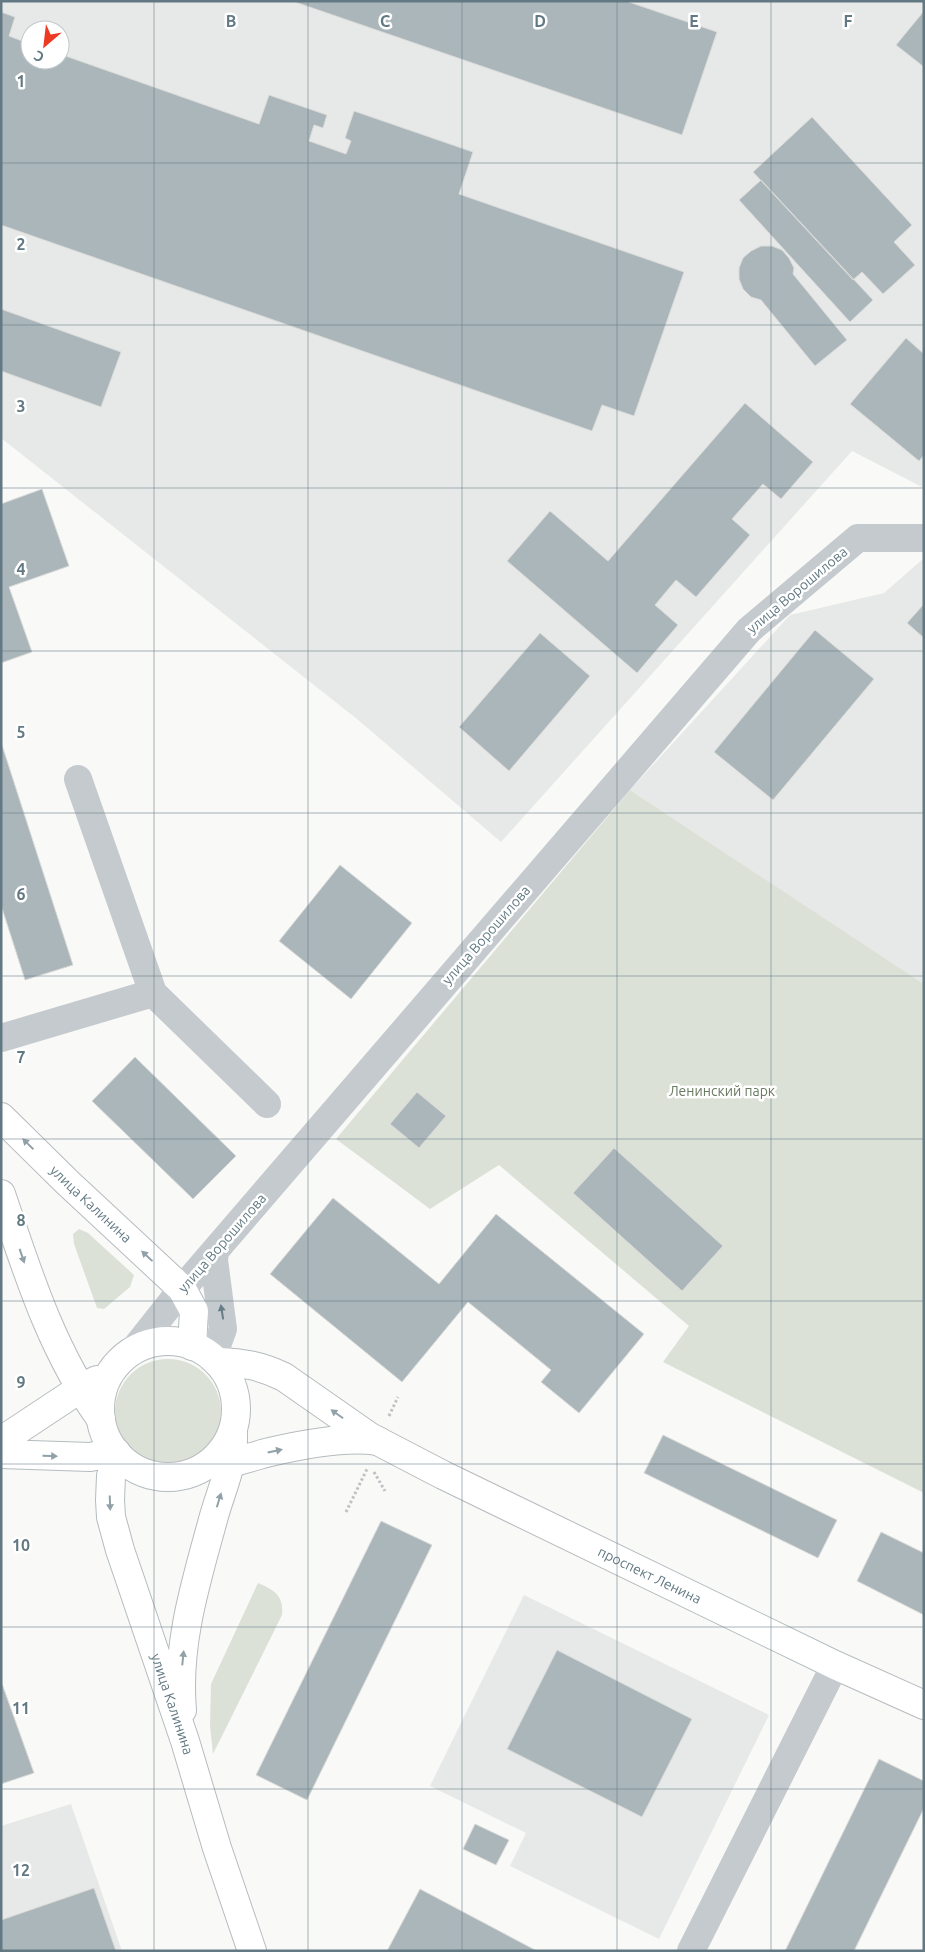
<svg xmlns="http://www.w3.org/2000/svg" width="925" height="1952" font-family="Ubuntu,sans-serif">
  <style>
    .built { fill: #e7e9e8; fill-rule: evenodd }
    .green { fill: #dce1d7 }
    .building { fill: #aab6ba; stroke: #dbdbd9 }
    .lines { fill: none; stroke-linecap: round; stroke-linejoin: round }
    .major-casing { stroke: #b5bcbf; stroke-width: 30 }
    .path { stroke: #bec2c4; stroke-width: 3; stroke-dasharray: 2.5 2.5; stroke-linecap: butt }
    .minor { stroke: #c4cacd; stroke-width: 28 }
    .major { stroke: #fff; stroke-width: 28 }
    .oneway { fill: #91a1a8 }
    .oneway2 { fill: #677d87 }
    .grid { fill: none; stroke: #627983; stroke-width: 1; stroke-opacity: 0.55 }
    .labels { text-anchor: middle; stroke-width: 5; stroke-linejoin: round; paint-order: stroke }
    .street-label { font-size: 14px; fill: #627983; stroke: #fff }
    .park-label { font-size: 14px; fill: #697a62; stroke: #fff }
    .grid-label { font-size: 16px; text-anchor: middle; font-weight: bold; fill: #627983; stroke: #fff; stroke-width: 5; stroke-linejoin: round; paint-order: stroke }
  </style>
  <rect width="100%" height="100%" fill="#f9f9f7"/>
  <!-- built -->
  <path class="built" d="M1,1H924V488L852,451L501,842L357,719L1,438ZM30,30H60V60H30Z
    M924,558V984L630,790L790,615L884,593Z
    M524,1595L769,1715L659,1939L510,1866L526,1833L430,1786Z
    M71,1804L122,1951H1V1826Z"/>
  <!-- green -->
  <path class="green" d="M630,790L924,984V1493L663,1362L689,1326L499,1165L430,1209L336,1139Z
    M79,1229L88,1233L134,1275L130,1287L104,1309L97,1308L74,1244L73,1234Z
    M115 1412a53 53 0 1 1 106 0a53 53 0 1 1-106 0Z
    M258,1583C274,1590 284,1595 282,1615L213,1754L210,1726L211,1684Z"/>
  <!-- building -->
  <path class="building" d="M292,1H626L717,32L682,135Z
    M924,11V67L896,45Z
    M1,12L15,17L9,36L30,44V60H60V54L259,124L269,95L327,115L323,128L314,125L309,141L346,154L351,141L345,138L354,111L473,152L459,194L684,272L634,416L602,405L592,431L1,225Z
    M812,117L912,225L894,242L915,265L883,294L862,272L853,280L753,172Z
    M761,180L873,300L850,322L739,200Z
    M761,246H772L782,250L789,258L794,268L793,274L847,340L815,366L761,300L751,297L743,289L739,279V268L743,258L751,251Z
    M1,309L121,352L101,407L1,371Z
    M906,338L924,354V455L919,461L850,404Z
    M745,403L813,462L781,499L763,484L732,519L750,535L696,597L676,580L655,605L678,625L637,673L507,561L550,511L608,561Z
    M42,489L69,566L9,587L32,652L1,663V504Z
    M924,604V638L907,623Z
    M815,630L874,679L773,800L714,752Z
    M540,633L590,676L509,771L459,727Z
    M1,742L73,965L25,980L1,905Z
    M340,865L412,923L351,999L279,941Z
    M135,1057L236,1156L193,1199L92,1101Z
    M417,1092L446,1116L419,1148L390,1124Z
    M614,1148L723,1246L682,1291L573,1193Z
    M333,1198L439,1284L496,1214L644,1334L579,1413L541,1382L551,1370L468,1302L402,1382L270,1274Z
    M663,1435L837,1520L818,1558L644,1473Z
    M381,1521L432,1545L307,1800L256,1775Z
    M881,1532L924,1553V1615L857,1581Z
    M557,1650L692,1719L642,1817L507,1749Z
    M1,1681L34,1773L1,1784Z
    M879,1759L924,1781V1808L854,1951H785Z
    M475,1824L509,1840L496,1865L463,1849Z
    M94,1888L116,1951H1V1920Z
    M420,1889L537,1951H387Z"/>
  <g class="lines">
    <defs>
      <g id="major">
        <path id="s1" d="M1,1117L67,1182L182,1289L194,1311L192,1346"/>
        <path d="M1,1194C27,1271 52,1352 101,1419"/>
        <circle cx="168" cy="1409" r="68"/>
        <path id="s2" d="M217,1362C243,1363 260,1365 284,1377L370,1437L443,1475L835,1665L924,1705"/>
        <path d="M1,1441L81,1388L97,1380"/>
        <path d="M1,1454L90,1457L116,1452"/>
        <path id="s3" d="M118,1455L111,1476L110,1500L111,1517L120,1550L185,1741L217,1848L252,1951"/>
        <path d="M217,1464C235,1464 252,1456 270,1452C300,1445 347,1436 378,1441"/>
        <path d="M182,1710C176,1643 197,1579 214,1516C222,1488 234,1463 233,1435"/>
      </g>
    </defs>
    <!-- major casing -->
    <use href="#major" class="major-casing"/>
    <!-- path -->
    <path class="path" d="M389,1416L398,1397
      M374,1472L385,1491
      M346,1512L367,1469"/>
    <!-- minor -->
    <path class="minor" d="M153,993L267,1104
      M1,1038L153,993L78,779
      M133,1351L182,1289L749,630L858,538H924
      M212,1359L223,1329L214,1260L215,1251
      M691,1951L835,1665"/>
    <!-- major -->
    <use href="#major" class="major"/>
  </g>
  <!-- one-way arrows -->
  <defs><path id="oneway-solid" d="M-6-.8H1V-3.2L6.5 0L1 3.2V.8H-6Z" transform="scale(1.25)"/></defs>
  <g class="oneway">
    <use href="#oneway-solid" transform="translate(28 1144) rotate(-136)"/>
    <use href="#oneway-solid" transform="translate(22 1256) rotate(71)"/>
    <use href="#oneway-solid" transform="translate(147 1256) rotate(-137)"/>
    <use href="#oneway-solid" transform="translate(337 1414) rotate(-145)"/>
    <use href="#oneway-solid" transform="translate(275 1451) rotate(-12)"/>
    <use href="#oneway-solid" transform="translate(50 1456) rotate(1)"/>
    <use href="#oneway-solid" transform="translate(219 1500) rotate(-73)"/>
    <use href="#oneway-solid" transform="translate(110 1503) rotate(88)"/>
    <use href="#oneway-solid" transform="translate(183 1658) rotate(-84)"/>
  </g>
  <use class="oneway2" href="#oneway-solid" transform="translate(222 1312) rotate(-99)"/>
  <!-- grid -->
  <path class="grid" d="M154,1V1951M308,1V1951M462,1V1951M617,1V1951M771,1V1951M1,163H924M1,325H924M1,488H924M1,651H924M1,813H924M1,976H924M1,1139H924M1,1301H924M1,1464H924M1,1627H924M1,1789H924"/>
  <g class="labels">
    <!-- street labels -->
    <g class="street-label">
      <text transform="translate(797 590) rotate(-40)" y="5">улица Ворошилова</text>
      <text transform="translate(486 935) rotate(-49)" y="5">улица Ворошилова</text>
      <text dy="5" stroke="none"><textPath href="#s1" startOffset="125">улица Калинина</textPath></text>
      <text transform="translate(222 1243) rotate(-49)" y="5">улица Ворошилова</text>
      <text dy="5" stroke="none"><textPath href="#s2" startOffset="486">проспект Ленина</textPath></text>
      <text dy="5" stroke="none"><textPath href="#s3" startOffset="260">улица Калинина</textPath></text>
    </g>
    <!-- park labels -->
    <g class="park-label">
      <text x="722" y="1096">Ленинский парк</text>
    </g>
  </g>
  <g class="grid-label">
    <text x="231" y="27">B</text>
    <text x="385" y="27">C</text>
    <text x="540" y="27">D</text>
    <text x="694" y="27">E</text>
    <text x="848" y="27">F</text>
    <text x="21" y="87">1</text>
    <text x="21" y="250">2</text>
    <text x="21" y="412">3</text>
    <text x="21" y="575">4</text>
    <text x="21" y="738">5</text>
    <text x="21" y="900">6</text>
    <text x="21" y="1063">7</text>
    <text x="21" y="1226">8</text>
    <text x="21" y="1388">9</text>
    <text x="21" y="1551">10</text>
    <text x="21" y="1714">11</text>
    <text x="21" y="1876">12</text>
  </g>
  <!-- border -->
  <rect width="925" height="1952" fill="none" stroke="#627983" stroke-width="5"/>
  <!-- north arrow -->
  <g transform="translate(45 45) rotate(208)"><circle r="24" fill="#ffffff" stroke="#c0c9cd"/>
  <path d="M0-4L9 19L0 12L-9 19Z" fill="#ed3b23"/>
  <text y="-8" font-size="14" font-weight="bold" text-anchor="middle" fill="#627983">С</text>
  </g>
</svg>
